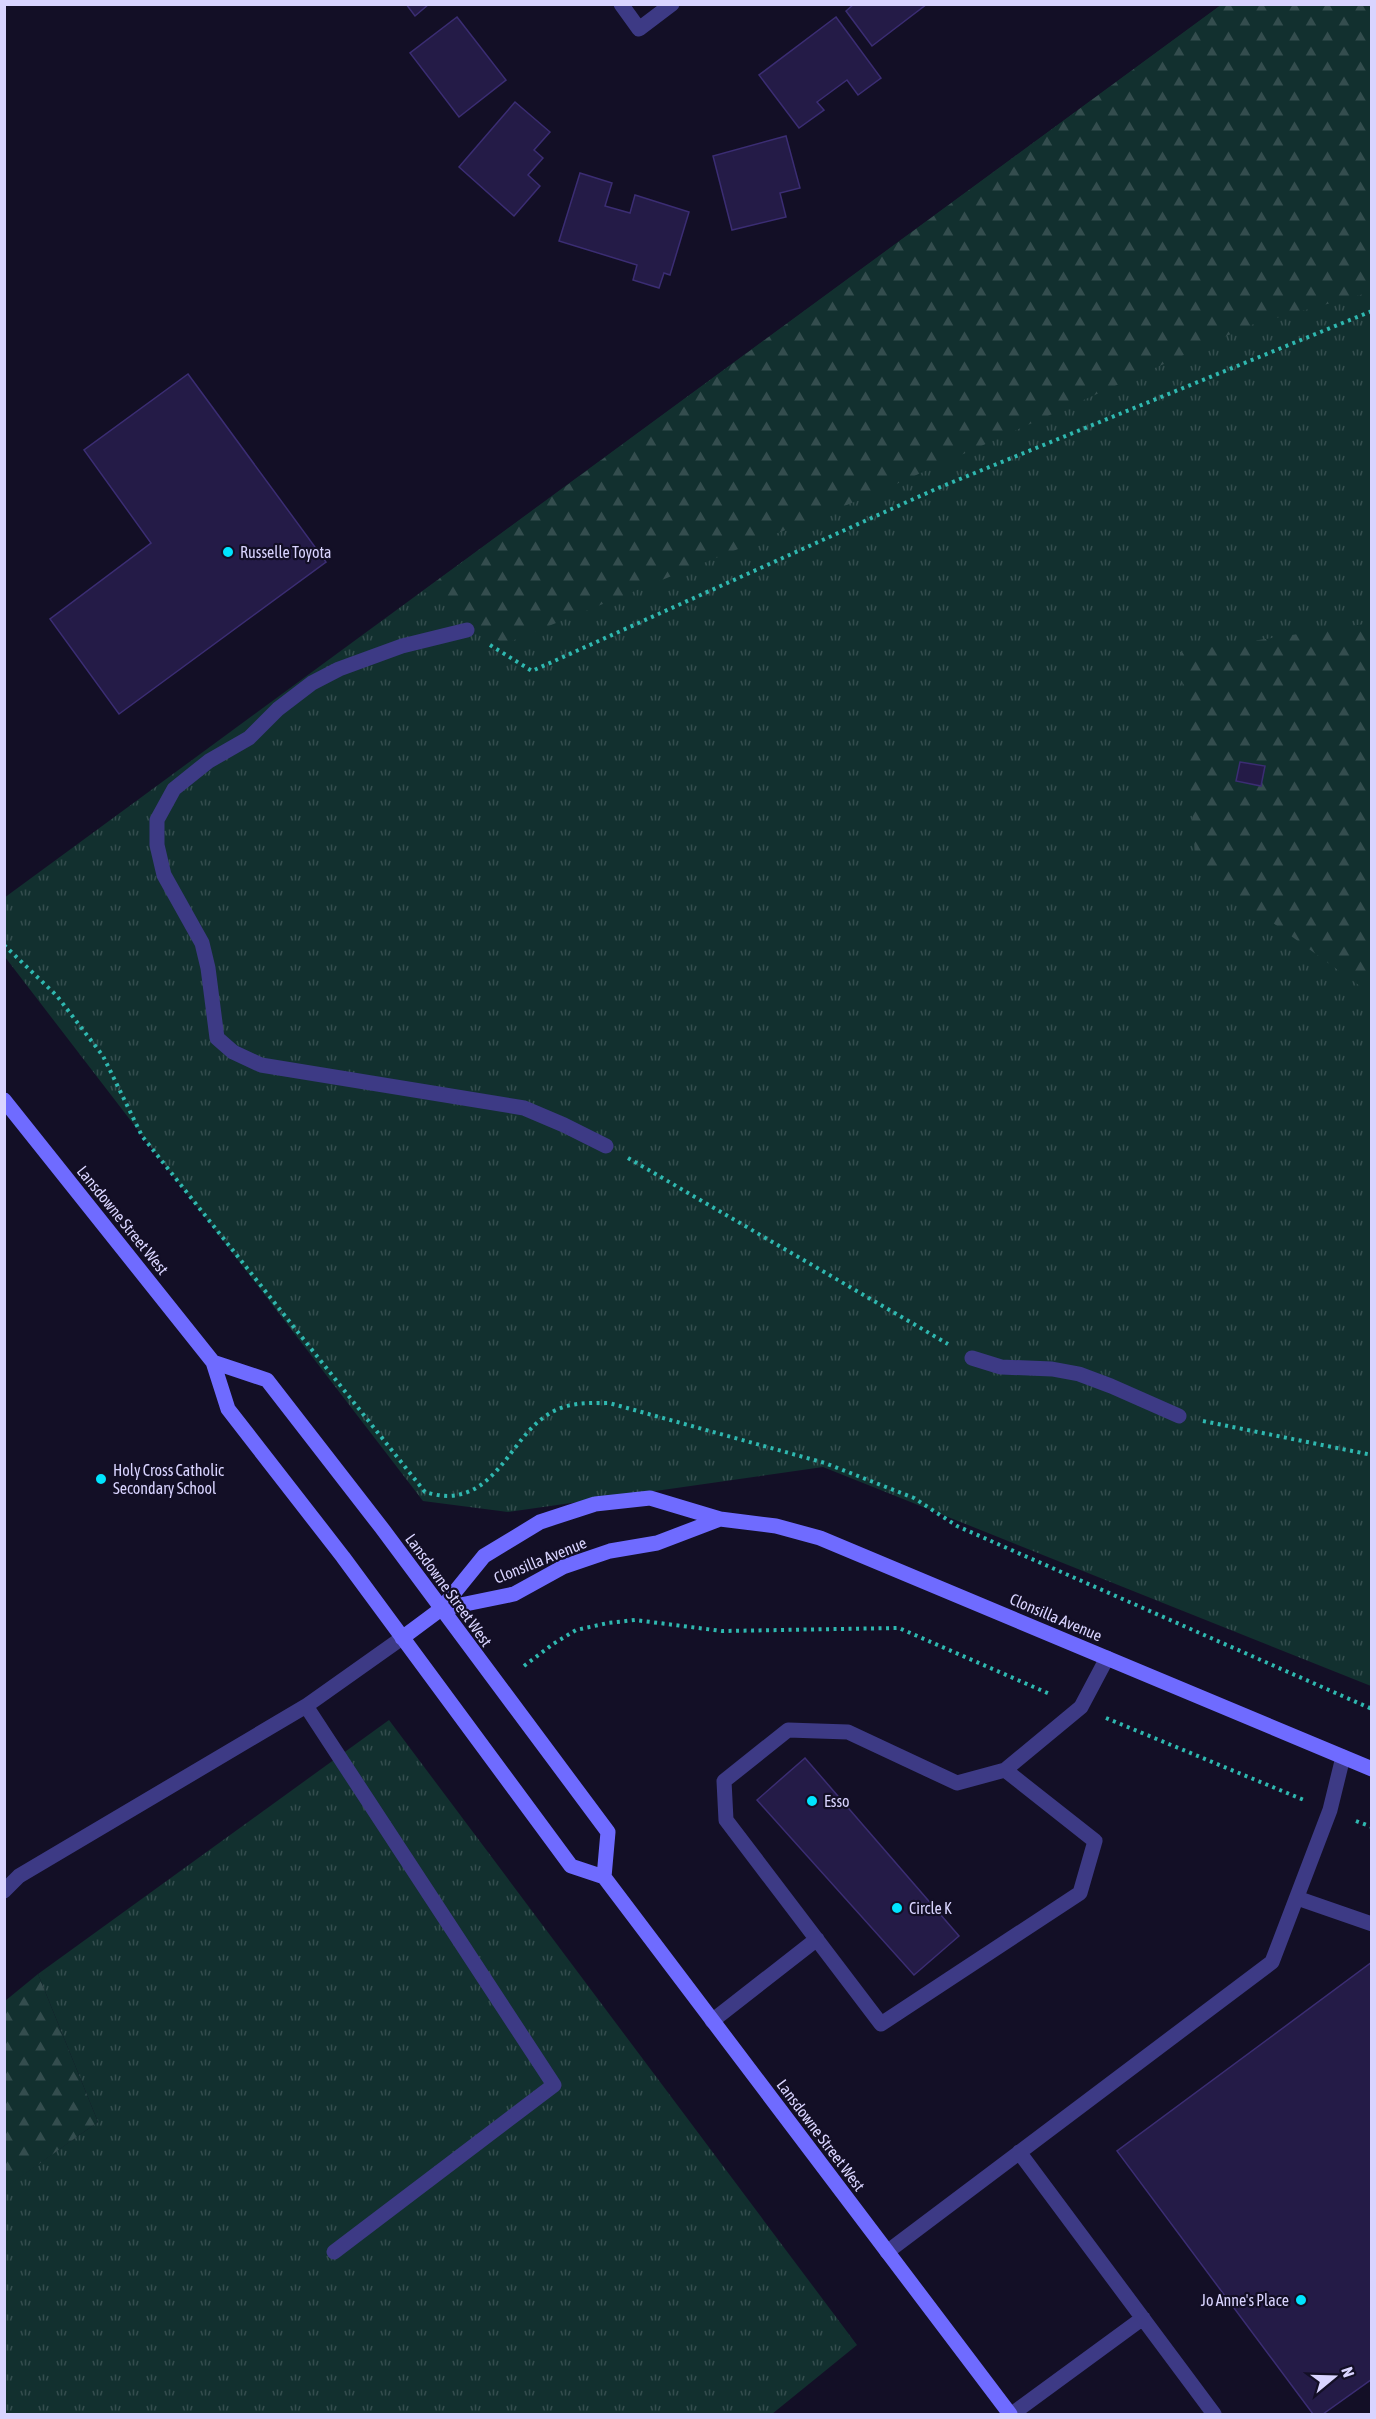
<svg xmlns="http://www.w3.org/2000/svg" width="1376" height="2419" font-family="'Asap Condensed',sans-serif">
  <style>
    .grass { fill: url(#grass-tufts) }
    .forest { fill: url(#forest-firs) }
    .building { fill: #241b47; stroke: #3b2d73; stroke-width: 1.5 }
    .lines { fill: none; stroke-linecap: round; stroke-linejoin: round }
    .path { stroke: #2fb8b0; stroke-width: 4; stroke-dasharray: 3 4.5; stroke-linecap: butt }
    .lane { stroke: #3d3a85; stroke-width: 15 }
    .street { stroke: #3d3a85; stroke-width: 15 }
    .secondary { stroke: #6f6bff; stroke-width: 15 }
    .poi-dot { fill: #00e5ff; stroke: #130f26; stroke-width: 2 }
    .labels { text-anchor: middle; stroke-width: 4.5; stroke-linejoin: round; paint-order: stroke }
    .poi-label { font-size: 16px; fill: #d9d4ff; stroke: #130f26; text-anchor: start }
    .street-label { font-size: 16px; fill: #d9d4ff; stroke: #130f26 }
  </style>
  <defs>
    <pattern id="grass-tufts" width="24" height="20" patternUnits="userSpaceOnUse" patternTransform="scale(1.5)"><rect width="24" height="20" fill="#12302f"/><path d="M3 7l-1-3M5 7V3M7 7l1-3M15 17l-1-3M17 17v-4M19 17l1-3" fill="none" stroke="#344d4e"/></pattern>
    <pattern id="forest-firs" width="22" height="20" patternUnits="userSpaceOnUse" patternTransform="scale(1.5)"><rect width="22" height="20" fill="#12302f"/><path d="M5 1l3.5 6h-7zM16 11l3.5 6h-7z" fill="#344d4e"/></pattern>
  </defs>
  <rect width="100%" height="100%" fill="#130f26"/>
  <!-- grass -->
  <path class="grass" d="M1221,5H1371V1686L823,1467L508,1512L423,1501L5,957L4,898Z
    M389,1720L857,2345L772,2414H5L4,2188L98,2122L38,1974Z"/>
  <!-- forest -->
  <path class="forest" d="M1221,5H1371V292L1251,325L874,494L504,644L423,591Z
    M1371,623V994L1196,867L1180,652Z
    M38,1974L98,2122L5,2188V2001Z"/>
  <!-- building -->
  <path class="building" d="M406,4H429L415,16Z
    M854,4H927L872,46L846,11Z
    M457,17L506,80L459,117L410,53Z
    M836,17L881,78L858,95L847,80L817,102L824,110L799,128L759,75Z
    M515,102L550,132L534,150L543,158L528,175L540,186L514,216L459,167Z
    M786,136L800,188L780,193L786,217L732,230L713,156Z
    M580,173L612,183L605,206L630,213L635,195L689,212L670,275L664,273L659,288L633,280L637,265L559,241Z
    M188,374L326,562L119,714L50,619L151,543L84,450Z
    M1240,762L1265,766L1261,786L1236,781Z
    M805,1758L959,1936L914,1975L757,1800Z
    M1372,1962V2379L1323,2414H1313L1117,2151Z"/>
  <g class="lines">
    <!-- path -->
    <path class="path" d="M490,645L532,671L938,488L1372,311
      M4,945L57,996L103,1056L142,1136L425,1492C432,1494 440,1496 448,1496C501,1494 512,1432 554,1411C572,1402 589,1403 609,1403L825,1463L914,1498L957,1526L1372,1709
      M628,1158L948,1344
      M1203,1421L1372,1455
      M524,1666L553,1644L576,1630L608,1623L635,1620L722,1631L899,1628L1052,1695
      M1106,1718L1304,1800
      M1356,1821L1372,1827"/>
    <!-- lane -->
    <path class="lane" d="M467,630L402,646L339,669L312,683L278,709L249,738L209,761L174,789L157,820V845L164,875L202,943L208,968L217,1038L233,1052L261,1065L524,1108L564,1125L606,1146
      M972,1358L1001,1367L1052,1369L1079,1374L1111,1386L1179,1416
      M306,1706L554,2085L334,2252
      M1005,1770L1095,1841L1080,1893L881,2024L726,1820L724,1781L788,1730L848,1732L957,1783L1005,1770L1081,1707L1107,1658
      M4,1891L19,1876L306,1706L402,1638
      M1297,1898L1372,1924
      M712,2021L817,1939
      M1019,2152L1214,2414
      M887,2252L1272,1962L1330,1810L1343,1757
      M1012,2414L1143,2318"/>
    <!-- street -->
    <path class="street" d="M621,4L639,29L672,4"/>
    <!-- secondary -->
    <path class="secondary" d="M4,1100L213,1362L228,1409L343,1557L571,1866L604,1877L1010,2414
      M213,1362L267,1380L381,1527L608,1832L604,1877
      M441,1609L514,1594L563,1567L610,1551L657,1543L720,1519
      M402,1638L441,1609L484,1556L540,1522L595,1504L650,1498L720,1519L776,1526L820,1538L1372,1769"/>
  </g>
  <!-- markers -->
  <g class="poi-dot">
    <circle cx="228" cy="552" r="6"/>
    <circle cx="101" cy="1479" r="6"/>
    <circle cx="812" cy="1801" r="6"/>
    <circle cx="897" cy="1908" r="6"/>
    <circle cx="1301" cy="2300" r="6"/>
  </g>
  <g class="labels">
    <!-- poi labels -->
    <g class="poi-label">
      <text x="240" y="558">Russelle Toyota</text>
      <text x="113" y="1476">Holy Cross Catholic<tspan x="113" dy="18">Secondary School</tspan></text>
      <text x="824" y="1807">Esso</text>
      <text x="909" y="1914">Circle K</text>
      <text x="1289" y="2306" text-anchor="end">Jo Anne's Place</text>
    </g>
    <!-- street labels -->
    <g class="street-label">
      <text transform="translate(123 1220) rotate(51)" y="6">Lansdowne Street West</text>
      <text transform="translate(540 1560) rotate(-22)" y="6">Clonsilla Avenue</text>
      <text transform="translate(449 1590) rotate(54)" y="6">Lansdowne Street West</text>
      <text transform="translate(1056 1617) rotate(23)" y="6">Clonsilla Avenue</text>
      <text transform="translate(821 2135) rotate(53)" y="6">Lansdowne Street West</text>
    </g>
  </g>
  <!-- border -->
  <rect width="1376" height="2419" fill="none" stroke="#d9d4ff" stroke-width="12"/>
  <!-- north arrow -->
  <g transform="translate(1334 2377) rotate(71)" stroke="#130f26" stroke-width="4.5" paint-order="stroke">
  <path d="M0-4.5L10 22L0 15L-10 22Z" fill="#d9d4ff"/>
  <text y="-9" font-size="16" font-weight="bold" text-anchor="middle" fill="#d9d4ff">N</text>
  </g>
</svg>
